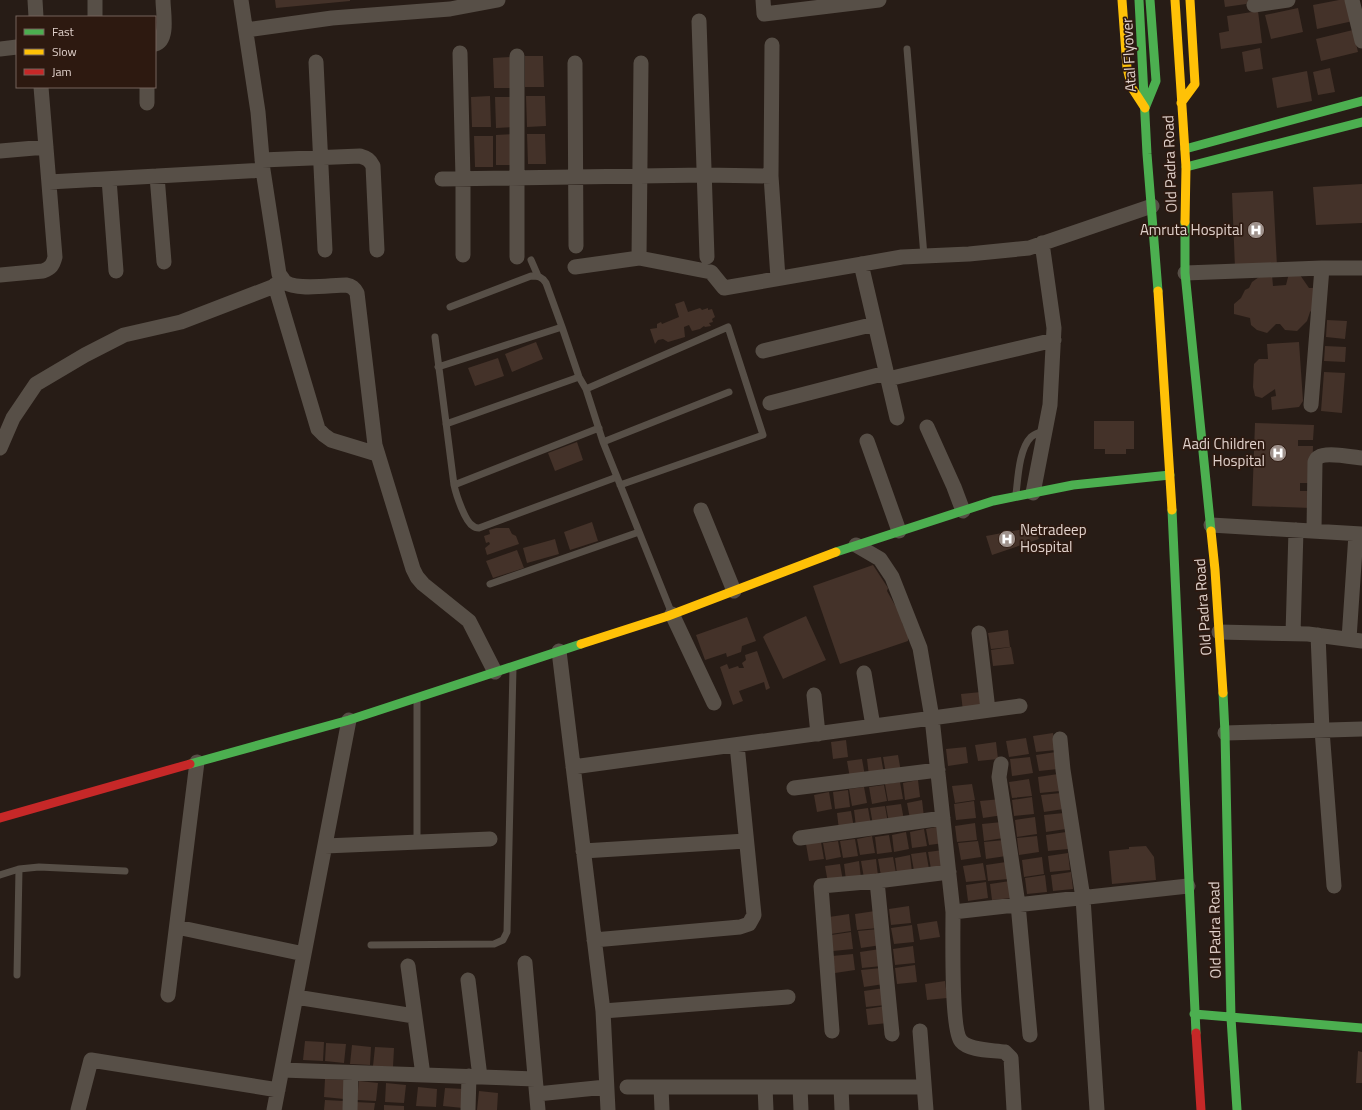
<svg xmlns="http://www.w3.org/2000/svg" width="1362" height="1110" font-family="'Titillium Web',sans-serif">
  <style>
    .building { fill: #443229 }
    .lines { fill: none; stroke-linecap: round; stroke-linejoin: round }
    .lane { stroke: #574f47; stroke-width: 7 }
    .street { stroke: #574f47; stroke-width: 15 }
    .fast { stroke: #4caf50; stroke-width: 9 }
    .slow { stroke: #ffc107; stroke-width: 9 }
    .jam { stroke: #c62828; stroke-width: 9 }
    .labels { text-anchor: middle; stroke-width: 3.5; stroke-linejoin: round; paint-order: stroke }
    .street-label { font-size: 15px; fill: #e0d1cb; stroke: #2d1910 }
    .poi-label { font-size: 15px; fill: #e0d1cb; stroke: #2d1910; text-anchor: end }
  </style>
  <rect width="100%" height="100%" fill="#271c16"/>
  <!-- building -->
  <path class="building" d="M275,0H350V1L276,8Z
    M1224,0H1249L1246,4L1225,7Z
    M1339,0H1349L1353,21L1317,29L1313,5Z
    M1298,8L1303,32L1271,39L1265,15Z
    M1258,11L1262,43L1221,49L1219,33L1229,31L1227,16Z
    M1353,30L1358,52L1321,61L1316,39Z
    M1260,48L1263,69L1245,72L1242,52Z
    M525,56H543L544,87H525Z
    M512,57V88H494L493,58Z
    M1330,68L1335,92L1318,95L1313,72Z
    M1307,71L1312,101L1277,108L1272,78Z
    M490,96L491,127H472L471,97Z
    M526,96H545L546,126L527,127Z
    M495,97H514L515,127L496,128Z
    M514,134L515,165H496V135Z
    M527,134H545L546,164H528Z
    M474,136H493V167H475Z
    M1362,184V223L1316,225L1313,187Z
    M1273,191L1277,266L1235,268L1232,193Z
    M1298,272L1309,288H1314L1315,307L1310,312L1307,321L1297,331L1285,330L1280,324H1276L1267,333L1257,330L1251,325L1250,318L1234,314V304L1241,298L1245,290L1249,288L1252,282L1259,277L1272,275L1273,286L1286,285L1289,273Z
    M684,301L688,312L700,308L702,310L708,308V310L712,309L715,317L712,319L713,322L709,323L711,326L705,327L704,326L700,329L692,331L689,325L684,327L685,337L668,342L663,339L658,340L655,344L650,329L657,328V324L661,322L662,324L679,317L675,304Z
    M1327,320L1347,321L1345,339L1326,337Z
    M536,342L543,359L512,372L505,354Z
    M1299,342L1303,401L1299,407L1272,410L1271,397L1276,396L1275,389L1262,398L1255,396L1253,387L1254,364L1259,359H1268L1267,344Z
    M1325,346L1346,347L1345,362L1324,361Z
    M498,358L504,376L475,386L468,368Z
    M1324,372L1345,373L1342,413L1321,411Z
    M1094,421H1134V449H1126V454H1105V449H1094Z
    M1255,423L1314,425L1313,440H1298V446H1313L1312,483H1300V491H1312L1311,508L1252,506Z
    M577,442L583,460L555,471L548,453Z
    M592,522L598,541L570,550L564,532Z
    M1034,527L1039,539L992,555L986,536Z
    M496,528H509L512,534L516,536L519,544L487,555L485,548L490,544L489,542L486,543L484,536L490,534L489,530Z
    M555,539L559,554L527,563L523,548Z
    M517,550L524,568L493,578L486,561Z
    M873,565L888,588L887,591L904,621L902,623L908,635V641L840,664L813,586Z
    M806,616L826,660L783,679L763,637L766,634Z
    M747,617L756,641L742,646L741,652L727,657L726,653L705,660L696,635Z
    M1008,630L1010,647L991,649L988,633Z
    M1011,647L1014,664L993,666L991,650Z
    M757,651L770,688L766,690L764,682L739,691L743,701L733,705L720,667L727,664L729,669L738,666L739,668H744L742,663L746,660L745,655Z
    M981,692L983,708L963,711L961,694Z
    M1053,733L1056,750L1036,752L1033,736Z
    M1026,738L1029,754L1009,757L1006,741Z
    M846,740L848,757L833,759L831,742Z
    M996,742L998,759L978,761L975,745Z
    M966,747L968,763L948,766L946,749Z
    M1056,752L1058,769L1039,771L1036,755Z
    M898,755L901,772L886,774L883,757Z
    M881,757L884,774L869,776L867,759Z
    M1030,757L1033,773L1012,776L1010,759Z
    M862,759L865,776L850,778L847,761Z
    M1058,774L1060,791L1040,793L1038,777Z
    M1029,779L1032,796L1012,798L1009,782Z
    M918,780L920,797L905,800L903,783Z
    M900,782L903,799L888,801L885,784Z
    M972,784L975,800L955,803L952,786Z
    M884,785L887,801L872,804L869,787Z
    M864,787L867,803L852,806L849,789Z
    M848,790L850,807L835,809L833,792Z
    M829,792L832,809L817,812L814,795Z
    M1061,793L1064,809L1044,812L1041,795Z
    M1032,797L1034,814L1014,816L1012,800Z
    M1001,799L1003,815L983,818L980,801Z
    M922,800L924,817L910,819L907,803Z
    M974,801L976,818L956,820L954,804Z
    M901,804L904,820L889,823L886,806Z
    M885,806L888,823L873,825L870,808Z
    M868,808L871,825L856,827L854,810Z
    M851,811L854,828L839,830L837,813Z
    M1064,813L1066,829L1046,832L1044,815Z
    M1035,817L1037,834L1017,837L1015,820Z
    M1002,822L1004,838L984,841L982,824Z
    M975,823L977,840L957,842L955,826Z
    M941,826L944,843L929,845L926,829Z
    M924,829L927,846L912,848L910,832Z
    M906,832L909,849L894,852L892,835Z
    M1066,832L1068,849L1048,851L1046,835Z
    M889,835L892,852L877,854L875,837Z
    M872,836L875,853L860,855L857,839Z
    M1037,836L1039,852L1019,855L1017,838Z
    M855,839L858,856L843,858L840,841Z
    M1004,840L1006,856L986,859L984,842Z
    M838,841L841,857L826,860L823,843Z
    M978,841L981,857L961,860L958,843Z
    M821,842L824,859L809,861L806,844Z
    M1146,846L1154,857L1156,880L1112,884L1109,851L1129,849V847Z
    M943,850L946,866L931,869L928,852Z
    M926,852L929,869L914,871L911,854Z
    M1068,853L1070,870L1050,872L1048,856Z
    M910,855L912,872L897,874L895,858Z
    M893,857L896,873L881,876L878,859Z
    M1042,857L1044,874L1024,877L1022,860Z
    M876,859L878,876L864,878L861,861Z
    M859,861L861,878L846,880L844,864Z
    M1006,862L1008,879L988,881L986,865Z
    M983,863L986,880L966,882L963,866Z
    M840,864L843,881L828,883L825,866Z
    M1071,872L1073,889L1053,891L1051,875Z
    M1045,875L1047,892L1027,894L1025,878Z
    M1010,881L1012,898L992,900L990,884Z
    M986,882L988,898L968,901L966,885Z
    M909,906L911,923L891,925L889,909Z
    M875,911L878,928L857,930L855,914Z
    M849,914L851,931L831,934L829,917Z
    M937,921L940,937L920,940L917,924Z
    M912,925L914,942L894,944L891,928Z
    M878,929L881,945L861,948L858,931Z
    M851,932L853,949L833,951L831,935Z
    M913,946L915,963L895,965L893,949Z
    M880,949L882,966L862,968L860,952Z
    M853,954L855,970L835,973L832,956Z
    M915,965L917,982L897,984L895,968Z
    M881,968L884,984L864,987L861,970Z
    M945,981L947,998L927,1000L925,984Z
    M884,988L886,1005L866,1007L864,991Z
    M886,1006L888,1023L868,1025L866,1009Z
    M305,1041L324,1042L323,1061L303,1060Z
    M326,1043L346,1044L344,1063L325,1061Z
    M352,1045L371,1047L370,1065L350,1064Z
    M375,1047L394,1048L393,1067L373,1066Z
    M1358,1051L1362,1052V1083H1356Z
    M325,1079L345,1080L344,1099L324,1097Z
    M359,1081L378,1083L376,1101L357,1100Z
    M386,1083L406,1085L404,1103L385,1102Z
    M418,1087L437,1089L436,1107L416,1106Z
    M445,1088L464,1089L463,1108L443,1106Z
    M479,1091L498,1093L497,1110H477Z
    M325,1100L344,1101V1110H324Z
    M355,1102L375,1103L374,1110H355Z
    M384,1105L404,1106V1110H384Z"/>
  <g class="lines">
    <!-- lane -->
    <path class="lane" d="M907,49L924,256
      M531,260L538,276
      M450,307L531,276C539,276 542,277 546,283L562,327
      M435,337L454,485C456,494 465,522 473,526C474,527 477,528 479,528L617,477
      M438,367L562,327L579,377L586,389L603,442L672,614
      M586,389L728,327L763,435L620,485
      M446,424L579,377
      M603,442L729,392
      M454,485L599,428
      M1016,494C1018,478 1019,449 1031,437C1034,434 1041,432 1045,430
      M490,584L639,532
      M417,700V842
      M0,875L19,869L39,867L125,871
      M371,945L494,944L503,940L507,932L513,668
      M17,975L19,869"/>
    <!-- street -->
    <path class="street" d="M35,0L36,17
      M95,0V17
      M241,0L258,112L263,170L279,274C281,276 283,280 285,282C297,291 331,285 346,285C352,286 354,288 357,293L375,445L413,569L417,577L423,584L469,621L495,672
      M763,0L764,14L879,0
      M1352,0L1362,41
      M1254,5L1288,0
      M699,21L707,257
      M246,30L332,18L450,9L498,0
      M155,44C169,40 163,12 163,0
      M0,49L17,47
      M460,53L463,179V255
      M517,56V257
      M316,62L325,250
      M575,63L576,246
      M147,87V103
      M0,151L46,147
      M262,160L360,156C367,158 370,160 373,166L377,250
      M157,176L164,262
      M771,176L772,45
      M109,179L116,271
      M442,179L705,175L771,176L778,278
      M49,182L263,170
      M639,258L641,63
      M861,264L897,418
      M575,267L639,258L711,272L724,288L902,257L969,254L1029,248L1152,206
      M1185,273L1322,268H1362
      M0,275L43,271C51,268 53,265 55,257L41,87
      M275,285L318,429L324,435L331,440L377,454
      M763,351L875,324
      M888,379L1054,340
      M770,403L886,373
      M1311,405L1322,268
      M927,427L954,487L963,511
      M867,441L899,531
      M0,448L13,418L36,384L85,355L124,335L181,322L285,282
      M1033,493L1050,405L1054,328L1042,243
      M701,510L734,591
      M1211,525L1362,534
      M1314,531L1315,462C1316,460 1316,458 1319,457C1326,452 1353,457 1362,458
      M856,545L880,559L892,577L920,648L932,718L953,912L1188,886
      M672,614L714,703
      M1219,632L1308,634L1362,641
      M979,633L988,710
      M1293,634L1296,530
      M1318,635L1322,730L1334,886
      M1349,639L1356,534
      M559,651L603,1011L608,1110
      M864,673L873,726
      M814,695L818,734
      M1225,733L1362,729
      M1060,739L1063,770L1083,898L1097,1110
      M1001,764L999,777L1018,904L1030,1035
      M573,767L1020,706
      M794,788L938,770
      M800,838L943,818
      M325,846L490,839
      M583,851L746,841
      M877,881L892,1034
      M953,912C953,932 951,1030 961,1041C969,1051 993,1050 1005,1052L1011,1058L1014,1110
      M177,927L304,954
      M594,940L740,927L749,924L754,915L737,745
      M525,963L538,1110
      M408,966L423,1075
      M468,980L480,1077
      M168,995L197,762
      M296,997L414,1016
      M603,1011L788,997
      M832,1031L821,886L877,881L949,872
      M920,1031L926,1110
      M282,1070L535,1079
      M627,1087H924
      M661,1087L662,1110
      M765,1087L766,1110
      M800,1087L801,1110
      M841,1087L842,1110
      M537,1094L606,1087
      M78,1110L91,1060L278,1090
      M274,1110L349,720
      M350,1110L351,1073
      M468,1110L469,1076"/>
    <!-- fast -->
    <path class="fast" d="M1139,0L1147,154L1158,291
      M1145,108L1156,81L1150,0
      M1185,149L1362,101
      M1186,167L1362,122
      M1185,222V273L1211,531
      M1172,510L1196,1033
      M836,552L993,501L1073,485L1170,475
      M1223,693L1225,733L1231,1018L1237,1110
      M190,764L349,720L581,644
      M1194,1014L1362,1028"/>
    <!-- slow -->
    <path class="slow" d="M1122,0L1127,68L1132,88L1145,108
      M1175,0L1186,167L1185,222
      M1181,103L1195,84L1190,0
      M1158,291L1172,510
      M1211,531L1215,570L1223,693
      M581,644L668,616L836,552"/>
    <!-- jam -->
    <path class="jam" d="M0,818L190,764
      M1196,1033L1201,1110"/>
  </g>
  <!-- icons -->
  <defs>
    <symbol id="hospital-disc" viewBox="-11 -11 22 22"><circle r="9.5" fill="#9f928c" stroke="#2d1910"/><path d="M-5-5h3v3.5h4V-5h3V5h-3V1.5h-4V5h-3Z" fill="#fff"/></symbol>
  </defs>
  <g fill-rule="evenodd">
    <use href="#hospital-disc" x="1246" y="220" width="20" height="20"/>
    <use href="#hospital-disc" x="1268" y="443" width="20" height="20"/>
    <use href="#hospital-disc" x="997" y="529" width="20" height="20"/>
  </g>
  <g class="labels">
    <!-- street labels -->
    <g class="street-label">
      <text transform="translate(1129 55) rotate(-93)" y="5">Atal Flyover</text>
      <text transform="translate(1170 164) rotate(-92)" y="5">Old Padra Road</text>
      <text transform="translate(1203 607) rotate(-94)" y="5">Old Padra Road</text>
      <text transform="translate(1215 930) rotate(-91)" y="5">Old Padra Road</text>
    </g>
    <!-- poi labels -->
    <g class="poi-label">
      <text x="1243" y="235">Amruta Hospital</text>
      <text x="1265" y="449">Aadi Children<tspan x="1265" dy="17">Hospital</tspan></text>
      <text x="1020" y="535" text-anchor="start">Netradeep<tspan x="1020" dy="17">Hospital</tspan></text>
    </g>
  </g>
  <!-- legend -->
  <rect x="16" y="16" width="140" height="72" fill="#2d1910" stroke="#75635b"/>
  <rect x="24" y="29" width="20" height="6" fill="#4caf50" stroke="#75635b"/>
  <text x="52" y="36" font-size="12" fill="#e0d1cb">Fast</text>
  <rect x="24" y="49" width="20" height="6" fill="#ffc107" stroke="#75635b"/>
  <text x="52" y="56" font-size="12" fill="#e0d1cb">Slow</text>
  <rect x="24" y="69" width="20" height="6" fill="#c62828" stroke="#75635b"/>
  <text x="52" y="76" font-size="12" fill="#e0d1cb">Jam</text>
</svg>
